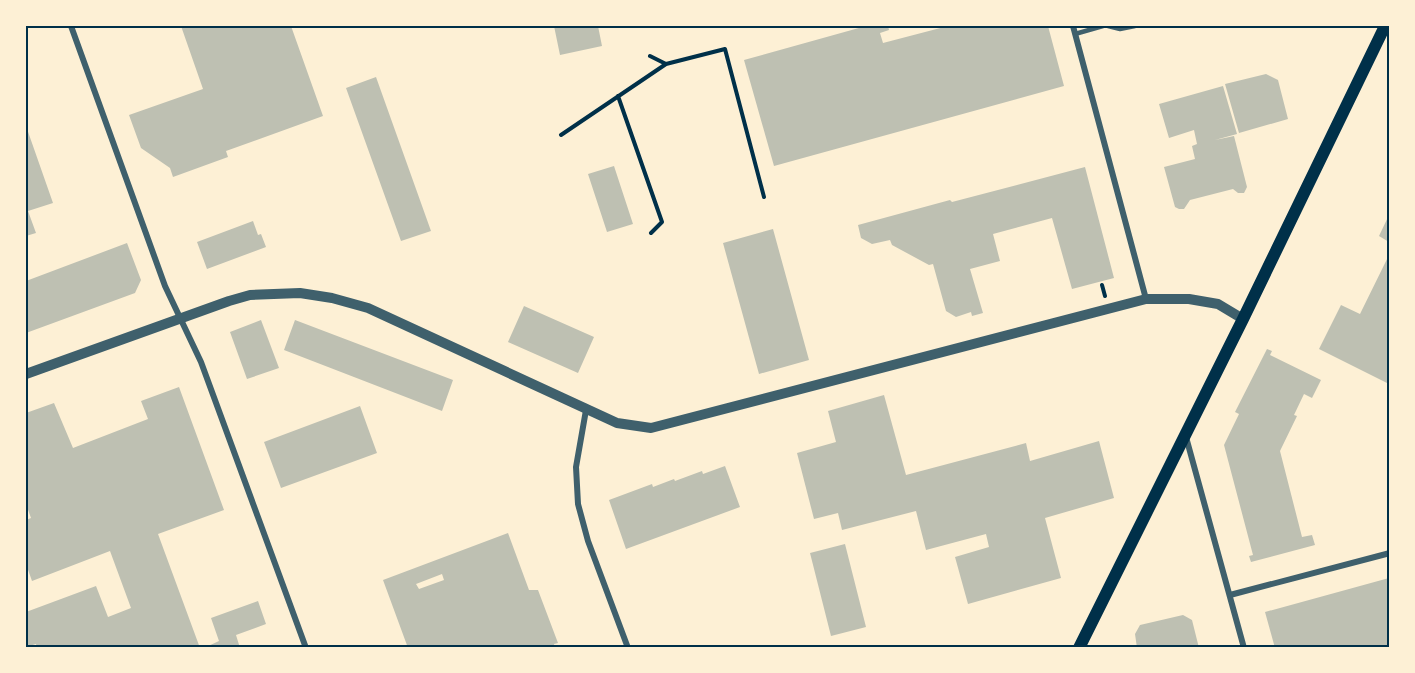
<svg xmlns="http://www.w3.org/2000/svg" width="1415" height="673" font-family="'Archivo Narrow',sans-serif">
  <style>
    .building { fill: #bec0b2; fill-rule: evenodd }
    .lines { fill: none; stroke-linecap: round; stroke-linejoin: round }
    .path { stroke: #003049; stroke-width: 4 }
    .service { stroke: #3f606c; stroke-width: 4.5 }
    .minor { stroke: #3f606c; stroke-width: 6 }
    .tertiary { stroke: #3f606c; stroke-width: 10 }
    .secondary { stroke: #003049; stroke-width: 12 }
    .neatline { fill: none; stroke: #003049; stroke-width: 2 }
  </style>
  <rect width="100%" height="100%" fill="#fdf0d5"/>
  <!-- building -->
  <path class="building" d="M181,26H291L323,116L226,151L228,157L173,177L170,168L141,148L129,115L203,89Z
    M554,26H598L602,46L560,55Z
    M866,26H888L889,30L880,33L883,43L948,26H1048L1064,86L774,166L744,60Z
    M1266,74L1278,80L1288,119L1239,133L1225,84Z
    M376,77L431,231L401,241L346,88Z
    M1223,86L1237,134L1215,140L1234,136L1247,187L1244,193H1238L1233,189L1190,200L1184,209H1179L1175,207L1164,167L1195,159L1192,146L1197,144L1194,130L1169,138L1159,104Z
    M26,126L53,203L28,211L36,233L26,236Z
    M614,166L633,224L607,232L588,174Z
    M1085,167L1114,278L1072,289L1052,218L993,234L1000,261L970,269L983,313L972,316L971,312L956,317L946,311L933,264L929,265L892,245L890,240L872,244L861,238L858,225L950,200L952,202Z
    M1389,215V242L1379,236Z
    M253,221L258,235L261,234L266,247L207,269L197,242Z
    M773,229L809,360L759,374L723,243Z
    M127,243L141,280L135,293L26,333V281Z
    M1389,255V378L1387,383L1319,349L1341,305L1360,314Z
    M524,306L594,337L578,373L508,342Z
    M261,320L279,368L247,379L230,332Z
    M295,320L453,380L442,411L284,350Z
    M1267,349L1272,351L1270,355L1321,380L1312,398L1304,394L1294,415L1297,416L1280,451L1302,537L1312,535L1315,545L1251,562L1249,556L1253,555L1224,445L1239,414L1235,412Z
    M179,387L224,510L158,534L200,648H37L36,644L26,647V612L96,586L108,617L131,608L110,551L32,581L26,564V520L31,518L26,504V413L54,403L73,448L148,419L141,401Z
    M884,395L906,475L1026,443L1030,461L1099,441L1114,498L1045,518L1061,578L968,604L955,557L989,547L986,534L926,550L916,511L842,530L838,513L814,519L797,453L836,442L828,411Z
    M360,406L377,453L281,488L264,442Z
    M725,466L740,507L626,549L609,500L652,484L653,487L674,479L675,481L702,471L703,474Z
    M508,533L529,590H538L558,643L554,644L555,648H408L383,580ZM442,574L444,580L419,589L416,584Z
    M845,544L866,627L831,636L810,553Z
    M1389,578V645L1379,648H1275L1265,612Z
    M258,601L266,624L236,635L240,648H204L219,641L211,618Z
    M1183,615L1192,620L1199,648H1137L1135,634L1140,625Z"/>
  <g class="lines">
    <!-- path -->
    <path class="path" d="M650,56L666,64L725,49L764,197
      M618,96L662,222L651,233
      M561,135L666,64
      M1102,285L1105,296"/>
    <!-- service -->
    <path class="service" d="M1108,26L1120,29L1135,26
      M1075,34L1103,26"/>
    <!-- minor -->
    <path class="minor" d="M71,26L165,286L201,362L306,648
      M1073,26L1146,299
      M586,410L576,467L578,504L588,541L628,648
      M1186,437L1244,648
      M1230,595L1390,553"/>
    <!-- tertiary -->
    <path class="tertiary" d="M26,374L229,301L250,295L300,293L332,298L368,308L617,423L651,428L1146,299H1189L1218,304L1243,319"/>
    <!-- secondary -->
    <path class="secondary" d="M1079,648L1243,319L1385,26"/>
  </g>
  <!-- border -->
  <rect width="1415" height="673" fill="none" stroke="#fdf0d5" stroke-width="54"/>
  <rect x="27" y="27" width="1361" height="619" class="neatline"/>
</svg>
